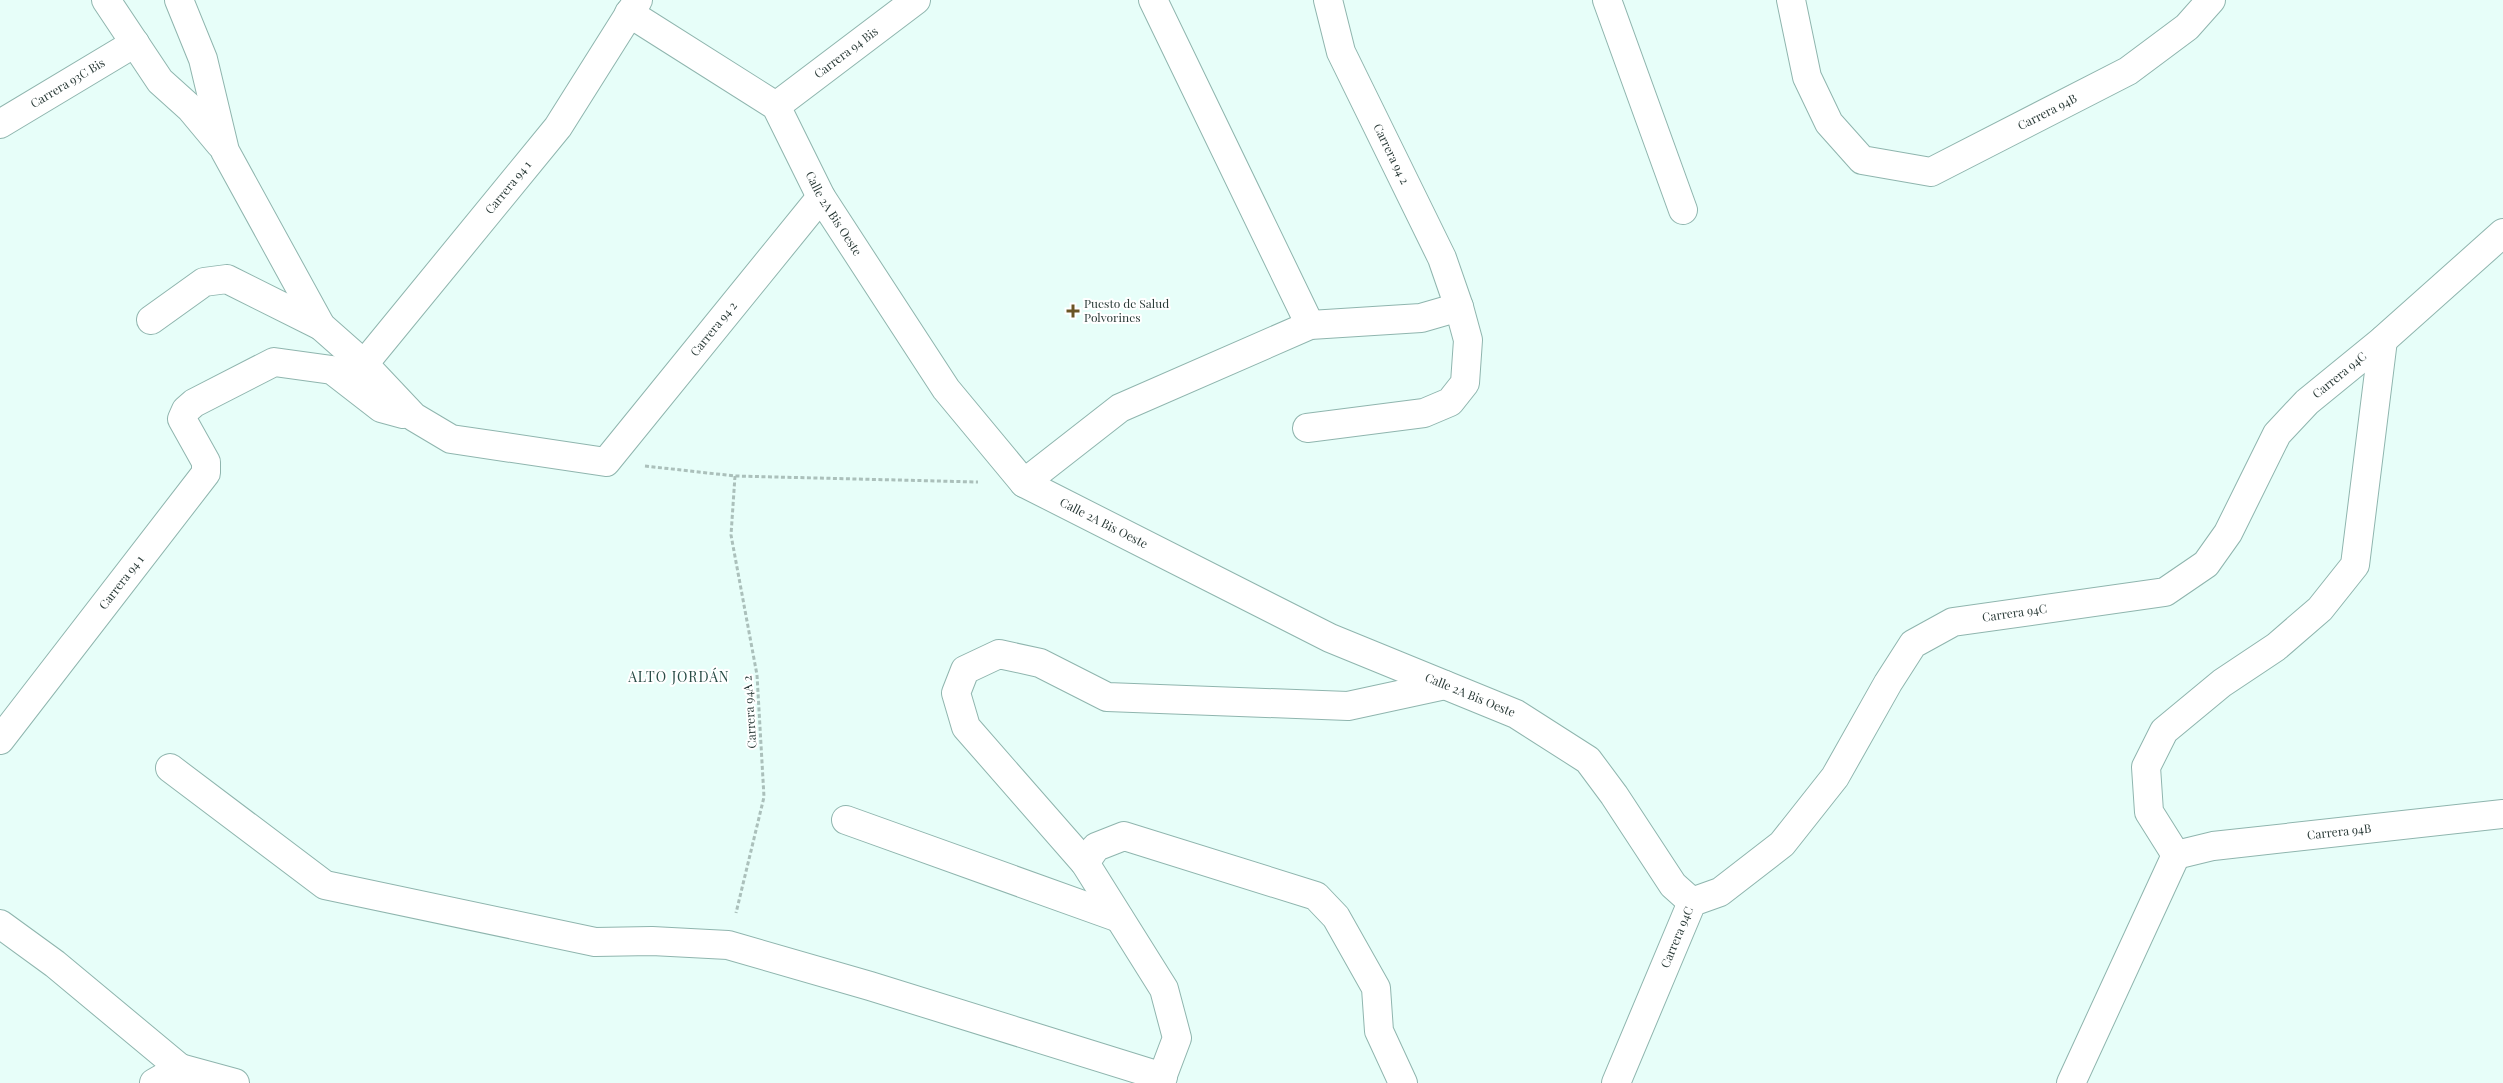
<svg xmlns="http://www.w3.org/2000/svg" width="2503" height="1083" font-family="'Playfair Display',serif">
  <style>
    .lines { fill: none; stroke-linecap: round; stroke-linejoin: round }
    .minor-casing { stroke: #8fb5ae; stroke-width: 30 }
    .path { stroke: #abc0bb; stroke-width: 3; stroke-dasharray: 4 2.5; stroke-linecap: butt }
    .minor { stroke: #fff; stroke-width: 28 }
    .poi-dot { fill: #6b5424; stroke: #fff; stroke-width: 2 }
    .labels { text-anchor: middle; stroke-width: 4; stroke-linejoin: round; paint-order: stroke }
    .street-label { font-size: 12px; fill: #2b3b38; stroke: #fff }
    .poi-label { font-size: 12px; fill: #2b3b38; stroke: #fff; text-anchor: start }
    .neighbourhood-label { font-size: 14px; letter-spacing: 1px; fill: #294c46; stroke: #fff }
  </style>
  <rect width="100%" height="100%" fill="#e7fef9"/>
  <g class="lines">
    <defs>
      <g id="minor">
        <path d="M106,0L160,81L190,108L220,144"/>
        <path id="s1" d="M179,0L203,59L225,151L321,326L364,364L414,417L451,439L606,462L821,197"/>
        <path d="M1153,0L1310,325"/>
        <path d="M1607,0L1683,210"/>
        <path id="s2" d="M1791,0L1807,77L1829,123L1862,160L1931,172L2128,71L2187,27L2211,0"/>
        <path id="s3" d="M629,13L776,106L821,197L946,389L1024,483L1330,638L1516,714L1588,760L1614,795L1673,885L1692,902"/>
        <path id="s4" d="M776,106L916,0"/>
        <path id="s5" d="M0,124L135,43"/>
        <path d="M151,320L204,282L227,279L321,326"/>
        <path id="s6" d="M364,364L558,127L638,0"/>
        <path d="M1307,428L1424,413L1450,402L1465,383L1468,340L1459,307L1442,258L1341,52L1328,0"/>
        <path d="M1024,483L1120,408L1310,325L1421,318L1459,307"/>
        <path id="s7" d="M0,740L206,473V462L182,419L186,410L194,403L274,362L332,370L381,408L403,414"/>
        <path d="M170,768L325,885L595,942L652,941L728,945L870,986L1163,1077"/>
        <path d="M846,820L1119,918"/>
        <path d="M2176,855L2149,812L2146,767L2164,731L2222,683L2276,647L2320,609L2355,565L2383,340"/>
        <path id="s8" d="M2176,855L2213,846L2503,814"/>
        <path d="M1085,863L1096,847L1124,836L1316,896L1336,917L1376,988L1379,1031L1403,1083"/>
        <path d="M0,924L55,964L180,1068"/>
        <path d="M154,1083L180,1068L235,1083"/>
        <path d="M1160,1083L1177,1038L1164,989L1085,863L966,727L956,693L965,670L999,654L1040,663L1107,697L1348,706L1445,685"/>
        <path id="s9" d="M1616,1083L1692,902L1720,892L1782,844L1835,777L1888,683L1913,644L1953,622L2165,592L2206,564L2228,533L2277,434L2307,402L2383,340L2503,233"/>
        <path d="M2071,1083L2176,855"/>
      </g>
    </defs>
    <!-- minor casing -->
    <use href="#minor" class="minor-casing"/>
    <!-- path -->
    <path class="path" d="M645,466L735,476L978,482
      M735,476L731,535L757,675L764,797L736,913"/>
    <!-- minor -->
    <use href="#minor" class="minor"/>
  </g>
  <!-- markers -->
  <path class="poi-dot" d="M1070.5 303.5h5v5h5v5h-5v5h-5v-5h-5v-5h5z"/>
  <g class="labels">
    <!-- street labels -->
    <g class="street-label">
      <text dy="4" stroke="none"><textPath href="#s4" startOffset="88">Carrera 94 Bis</textPath></text>
      <text dy="4" stroke="none"><textPath href="#s5" startOffset="79">Carrera 93C Bis</textPath></text>
      <text dy="4" stroke="none"><textPath href="#s2" startOffset="380">Carrera 94B</textPath></text>
      <text transform="translate(1391 154) rotate(64)" y="4">Carrera 94 2</text>
      <text dy="4" stroke="none"><textPath href="#s6" startOffset="228">Carrera 94 1</textPath></text>
      <text dy="4" stroke="none"><textPath href="#s3" startOffset="296">Calle 2A Bis Oeste</textPath></text>
      <text dy="4" stroke="none"><textPath href="#s1" startOffset="859">Carrera 94 2</textPath></text>
      <text dy="4" stroke="none"><textPath href="#s9" startOffset="1088">Carrera 94C</textPath></text>
      <text dy="4" stroke="none"><textPath href="#s3" startOffset="716">Calle 2A Bis Oeste</textPath></text>
      <text dy="4" stroke="none"><textPath href="#s7" startOffset="199">Carrera 94 1</textPath></text>
      <text dy="4" stroke="none"><textPath href="#s9" startOffset="652">Carrera 94C</textPath></text>
      <text dy="4" stroke="none"><textPath href="#s3" startOffset="1121">Calle 2A Bis Oeste</textPath></text>
      <text transform="translate(750 712) rotate(-94)" y="4">Carrera 94A 2</text>
      <text dy="4" stroke="none"><textPath href="#s8" startOffset="165">Carrera 94B</textPath></text>
      <text dy="4" stroke="none"><textPath href="#s9" startOffset="158">Carrera 94C</textPath></text>
    </g>
    <!-- poi labels -->
    <g class="poi-label">
      <text x="1084" y="308">Puesto de Salud<tspan x="1084" dy="14">Polvorines</tspan></text>
    </g>
    <!-- neighbourhood labels -->
    <g class="neighbourhood-label">
      <text x="679" y="682">ALTO JORDÁN</text>
    </g>
  </g>
</svg>
